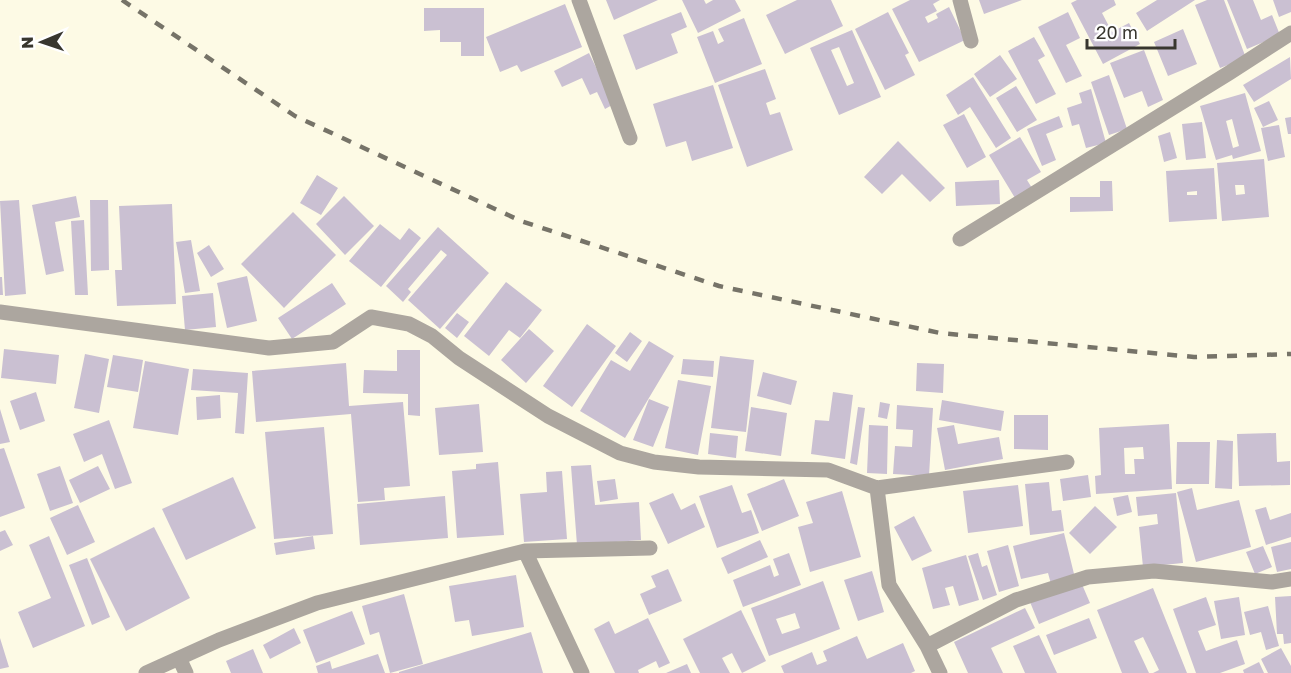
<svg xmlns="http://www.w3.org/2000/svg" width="1291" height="673" font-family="'Golos Text',sans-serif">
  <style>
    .building { fill: #cac0d2; fill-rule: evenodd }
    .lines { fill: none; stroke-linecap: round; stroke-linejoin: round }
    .minor { stroke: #aca69f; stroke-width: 15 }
    .rail { stroke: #767368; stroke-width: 4.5; stroke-dasharray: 10 10; stroke-linecap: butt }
  </style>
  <rect width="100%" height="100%" fill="#fdfae5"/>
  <!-- building -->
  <path class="building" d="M606,0H658L614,20Z
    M682,0H704L706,4L713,0H735L741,11L698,33Z
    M797,0H831L843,26L785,54L766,15Z
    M910,0H940L933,4L937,11L925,17L928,23L938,18L936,14L949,7L965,40L919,62L892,9Z
    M979,0H1022L984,14Z
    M1077,0H1114L1116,5L1102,13L1112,32L1129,23L1140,44L1103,64L1071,3Z
    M1157,0H1195L1147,31L1136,13Z
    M1207,0H1224L1246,58L1220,68L1195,5Z
    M1227,0H1253L1261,20L1272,15L1280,35L1247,49Z
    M1273,0H1291V12L1279,17Z
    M565,4L582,47L521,72L517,65L500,72L486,37Z
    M424,8H484V56H461V42H440V30L424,31Z
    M681,12L687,27L671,34L678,53L636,70L623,35Z
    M888,12L909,53L905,55L915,75L885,90L855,29Z
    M1068,12L1080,38L1066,45L1082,76L1066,83L1038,27Z
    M744,18L762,64L715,83L697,37L713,31L718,44L724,41L718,29Z
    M1183,29L1197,64L1168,76L1154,42Z
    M852,30L881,97L839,115L810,48ZM839,47L854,83L847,86L831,50Z
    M1034,37L1045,56L1038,60L1056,94L1036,104L1008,51Z
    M1144,50L1163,100L1148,107L1142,91L1124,98L1110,63Z
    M589,53L614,104L605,109L597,92L590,95L582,78L562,87L554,71Z
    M1000,55L1017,79L990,97L974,74Z
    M1290,57L1291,79L1254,102L1243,85Z
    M765,69L776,99L766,103L770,115L780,112L793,150L747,167L718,85Z
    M1109,75L1127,129L1109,135L1091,82Z
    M973,77L1011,138L996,148L970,107L958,115L946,95Z
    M713,85L733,148L692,161L686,141L666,147L653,104Z
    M1016,86L1037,120L1017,132L996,98Z
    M1091,89L1106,143L1086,148L1079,124L1072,126L1067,108L1082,103L1079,93Z
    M1245,93L1261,151L1233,159L1232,155L1216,160L1200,106ZM1232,119L1239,146L1233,148L1226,121Z
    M1269,101L1278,120L1263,127L1254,108Z
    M964,114L986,157L967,168L943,125Z
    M1059,116L1063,127L1046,134L1056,160L1042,166L1027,129Z
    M1291,117V134H1288L1285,118Z
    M1202,122L1206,158L1186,160L1182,124Z
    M1279,125L1285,157L1268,161L1261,128Z
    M1170,132L1177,158L1164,162L1158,136Z
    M1020,137L1041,172L1027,180L1032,188L1015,198L989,155Z
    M898,141L945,188L930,202L902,174L882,194L864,177Z
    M1264,159L1269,217L1222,221L1217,163ZM1235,185H1244L1245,194L1236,195Z
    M1214,168L1217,219L1169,222L1166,171ZM1197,191V195H1187V192Z
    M317,175L338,188L321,215L300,203Z
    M999,180L1000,204L956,206L955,182Z
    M1100,181H1112L1113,211L1070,212V197H1100Z
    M76,196L80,217L55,222L64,271L46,275L32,205Z
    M344,196L374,226L345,255L316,224Z
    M19,200L26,294L5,296L0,201Z
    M90,200H108L109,270L91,271Z
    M172,204L176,304L117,306L115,270H122L119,206Z
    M293,212L336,255L284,308L241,264Z
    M84,220L88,295H75L71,221Z
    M380,224L400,240L409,228L421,238L381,287L349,261Z
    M438,227L489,273L440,329L408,300L447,255L441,250L408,289L411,292L403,302L386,286Z
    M191,240L200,291L185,293L176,242Z
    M209,245L224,269L211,277L197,253Z
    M247,276L257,321L227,328L217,283Z
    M0,277H2L3,295H0Z
    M506,282L542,310L520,338L509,330L489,356L464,336Z
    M332,283L346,304L292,339L278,318Z
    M213,293L216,327L185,330L182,296Z
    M457,313L469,322L457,338L445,328Z
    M587,324L616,346L572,407L543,386Z
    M529,329L554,351L526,383L501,360Z
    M630,332L642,341L627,362L615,353Z
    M649,341L674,356L625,438L580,411L611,360L630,371Z
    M4,349L59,355L56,384L1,378Z
    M397,350H420V416L408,415V394L363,393L364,370L397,371Z
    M85,354L109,359L99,413L74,408Z
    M113,355L143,360L138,392L107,387Z
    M720,356L754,360L746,432L711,428Z
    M683,359L714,361L713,377L681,374Z
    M145,361L189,369L178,435L133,428Z
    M346,363L349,406L403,402L410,486L384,488L385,500L358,502L351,414L256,422L252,371Z
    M917,363L944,364L943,393L916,391Z
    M193,369L248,373L244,434L235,433L238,393L191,390Z
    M763,372L797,381L791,405L757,396Z
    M678,380L711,386L698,455L665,448Z
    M36,392L45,421L20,430L10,401Z
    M833,392L853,395L845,459L811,454L815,420L829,421Z
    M220,395L221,418L197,420L196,397Z
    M649,399L669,407L653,447L633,440Z
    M942,400L1004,411L1001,431L939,420Z
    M880,402L890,404L887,419L878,417Z
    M479,404L483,452L439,455L435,408Z
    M897,405L933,408L929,476L893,474L895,446L912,447L913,430L896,429Z
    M751,407L787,413L781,456L745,451Z
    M858,407L865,408L857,465L850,463Z
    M0,409L10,442L0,444Z
    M1014,415H1048V450L1014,449Z
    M109,420L132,483L115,489L102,454L84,462L73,434Z
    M1169,424L1172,489L1096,494L1095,476L1101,475L1099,428ZM1143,447L1144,459H1134L1135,474H1125L1124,448Z
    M869,425L888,426L887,474L867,473Z
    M954,425L958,444L999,437L1003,459L945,470L937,428Z
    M324,427L333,534L274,539L265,432Z
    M710,433L738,436L736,458L708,454Z
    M1276,433L1277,462L1290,461V485L1239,486L1237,434Z
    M1217,440L1233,441L1232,489L1215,488Z
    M1177,442H1210L1209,484H1176Z
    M4,448L25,508L0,517V449Z
    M498,462L504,535L457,538L452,471L476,469V464Z
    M591,465L595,505L639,502L641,540L577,545L571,466Z
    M60,466L73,503L50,511L37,474Z
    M98,466L110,489L80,503L69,480Z
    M562,471L567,539L524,542L520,494L547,492L546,472Z
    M1088,475L1091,497L1063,501L1060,479Z
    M233,477L256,528L186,560L162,509Z
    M615,479L618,499L600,502L597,481Z
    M784,479L799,516L762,531L747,494Z
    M1049,482L1052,511L1061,510L1064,531L1030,535L1025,484Z
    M732,485L742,513L751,510L759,533L717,548L699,496Z
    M1018,485L1023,526L968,533L963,491Z
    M1192,488L1197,510L1239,500L1251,547L1196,562L1177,492Z
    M842,491L861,557L810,572L798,527L813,523L806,502Z
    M673,493L681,510L695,503L705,527L668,544L649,503Z
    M1176,493L1183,563L1143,567L1139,527L1158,524L1157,514L1138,516L1136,497Z
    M1128,495L1132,512L1117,516L1113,498Z
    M445,496L448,538L360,545L357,504Z
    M78,505L95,542L67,555L50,518Z
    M1095,506L1117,527L1090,554L1069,533Z
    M1266,507L1270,520L1291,513V537L1266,545L1255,510Z
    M914,516L932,551L912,561L894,527Z
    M154,527L190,598L126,631L90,559Z
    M5,530L13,545L0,551V532Z
    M1064,533L1075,578L1051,584L1048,573L1021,579L1013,546Z
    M49,536L85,626L33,648L18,612L51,598L29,545Z
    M313,536L315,549L276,555L274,543Z
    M760,540L768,557L728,574L721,558Z
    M1291,542V569L1277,572L1271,547Z
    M1008,545L1019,586L999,592L987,551Z
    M1263,546L1272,567L1255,574L1246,552Z
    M789,553L801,585L743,607L733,580L770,565L774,577L779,575L773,559Z
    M978,553L982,567L987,565L997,595L983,600L968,556Z
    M966,555L979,600L959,606L953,586L945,588L950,605L933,609L922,568Z
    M87,558L110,617L92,625L69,565Z
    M668,569L682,601L649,615L640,594L656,587L651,576Z
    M872,571L884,612L858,621L844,580Z
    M516,575L524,627L472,636L469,620L455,622L449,586Z
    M823,581L840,629L769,656L751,608ZM795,613L800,628L782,634L776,619Z
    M1081,582L1090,603L1039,624L1030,602Z
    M1153,588L1187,673H1153L1159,670L1143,637L1134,641L1149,673H1122L1097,610Z
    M404,594L423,664L390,673L379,632L370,635L362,606Z
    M1291,596V643L1284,644L1283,634H1277L1275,597Z
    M1206,597L1216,625L1198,631L1206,651L1237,640L1245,664L1220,673H1196L1173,609Z
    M1239,597L1245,635L1221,639L1214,601Z
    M1268,606L1279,646L1266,650L1261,632L1250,635L1244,612Z
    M1025,608L1035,628L991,648L1003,673H968L954,642Z
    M741,610L766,661L742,673L732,653L722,658L730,673H700L683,639Z
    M352,611L365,644L316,663L303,630Z
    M648,618L670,663L659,668L656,661L638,670L639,673H615L594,629L609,621L615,634Z
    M1089,618L1097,638L1054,655L1046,635Z
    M294,628L301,643L270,659L263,645Z
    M531,632L543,673H399V672Z
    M1039,635L1057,673H1025L1013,646Z
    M857,636L867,659L903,643L915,671L911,673H784L781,666L812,652L817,665L827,661L823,651Z
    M0,638L9,667L0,669Z
    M1281,648L1291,666V673H1268L1261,659Z
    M253,649L263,673H231L226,661Z
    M378,654L385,673H318L316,666L330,661L332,669Z
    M1259,662L1264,673H1244L1243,670Z
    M687,664L691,673H666Z"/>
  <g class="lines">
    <!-- minor -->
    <path class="minor" d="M579,0L630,138
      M960,0L971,41
      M960,239L1229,73L1291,33
      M0,312L269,348L333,342L371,317L409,324L432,336L459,358L548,416L620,453L654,462L699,467L828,470L877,488L1067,462
      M877,488L889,585L927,646L940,673
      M525,551L582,673
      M927,646L1016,600L1088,577L1154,571L1272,582L1291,579
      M179,658L186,673
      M146,673L219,640L317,603L525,551L650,548"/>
    <!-- rail -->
    <path class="rail" d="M122,0L295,116L521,221L719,286L940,333L1194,357L1291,354"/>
  </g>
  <!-- north arrow -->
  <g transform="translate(42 42) rotate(268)" stroke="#ffffff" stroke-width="4.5" paint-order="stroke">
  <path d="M0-4.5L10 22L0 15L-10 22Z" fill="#38362f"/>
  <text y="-9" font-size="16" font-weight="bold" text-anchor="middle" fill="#38362f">N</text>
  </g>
  <!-- scale -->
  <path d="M1087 39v9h88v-9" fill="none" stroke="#38362f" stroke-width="3"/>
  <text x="1096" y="39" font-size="18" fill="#38362f" stroke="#ffffff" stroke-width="4.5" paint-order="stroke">20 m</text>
</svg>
